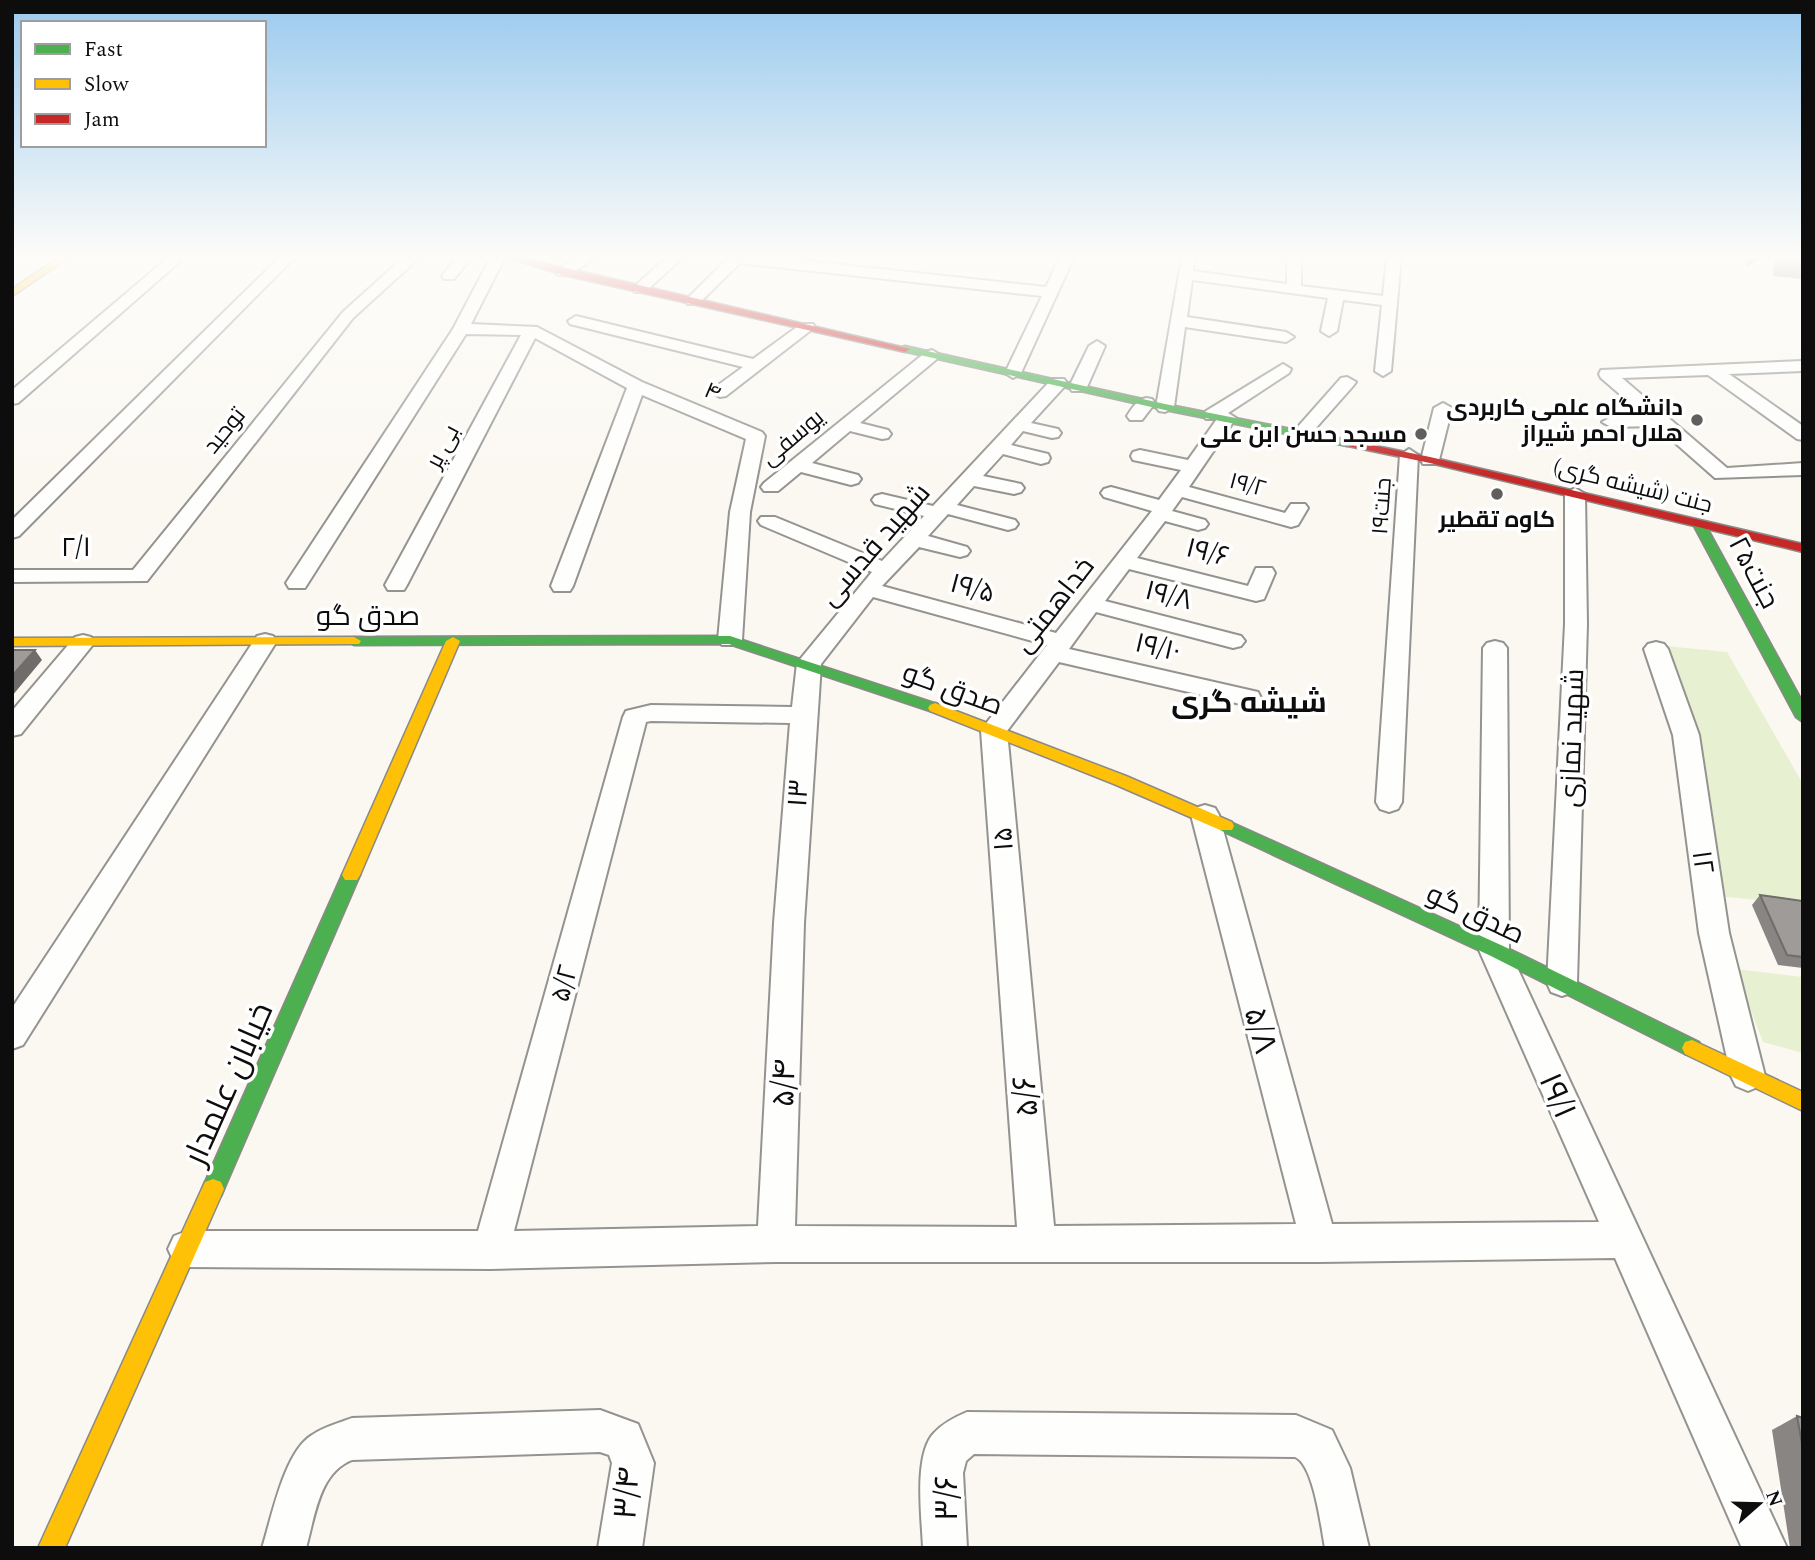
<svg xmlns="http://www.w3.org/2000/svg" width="1815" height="1560" font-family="Spectral,Cairo,serif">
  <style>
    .green { fill: #e8f0d2 }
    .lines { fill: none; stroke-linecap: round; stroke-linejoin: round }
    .street-casing { stroke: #949390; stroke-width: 4 }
    .fast-casing { stroke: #8b8987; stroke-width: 3 }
    .slow-casing { stroke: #8b8987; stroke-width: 3 }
    .jam-casing { stroke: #8b8987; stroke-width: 3 }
    .street { fill: #fefefd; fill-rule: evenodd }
    .fast { fill: #4caf50; fill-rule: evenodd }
    .slow { fill: #ffc107; fill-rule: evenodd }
    .jam { fill: #c62828; fill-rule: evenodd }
    .wall { fill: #888583 }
    .shaded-wall { fill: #6f6c6a }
    .building { fill: #9e9b98; stroke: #6f6c6a; stroke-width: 2 }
    .poi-dot { fill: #605f5d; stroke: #fff; stroke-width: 2.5 }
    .labels { text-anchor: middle; stroke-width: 7; stroke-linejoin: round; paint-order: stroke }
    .far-street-label { font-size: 23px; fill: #0d0d0d; stroke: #fff }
    .far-poi-label { font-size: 23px; font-weight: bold; fill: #0d0d0d; stroke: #fff; text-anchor: end }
    .street-label { font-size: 28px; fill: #0d0d0d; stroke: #fff }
    .neighbourhood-label { font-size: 30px; font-weight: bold; fill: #0d0d0d; stroke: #fff }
    .near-street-label { font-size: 33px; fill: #0d0d0d; stroke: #fff }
  </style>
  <rect width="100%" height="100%" fill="#fbf8f2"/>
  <!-- green -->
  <path class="green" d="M1666,646L1727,652L1803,784V904L1716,896L1715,844L1706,777Z
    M1735,969L1803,977V1053L1763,1042Z"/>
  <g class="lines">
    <defs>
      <path id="street" d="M169,257H185L18,403L12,404V390Z
        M280,257H295L19,536L12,538V520Z
        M404,257H420L353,318L147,581L12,582V570H133L343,312Z
        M457,257H472L454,279H444L442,276Z
        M491,257H505L471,324L537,327L642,382L762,432L765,436L750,512L742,640L738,645H722L718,640L730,512L746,439L642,395L573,586L570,591H554L551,586L627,388L535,338L407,585L404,590H388L385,585L521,335L466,334L305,588H289L286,583L453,329Z
        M579,257H597L568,275H558L556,272L558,269Z
        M667,257H683L645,292H635L633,289L635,286Z
        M729,257H771L1046,287L1060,257H1074L1021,373L1013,378L1005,373L1042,296L740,263L698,304H688L685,301Z
        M1182,257H1194L1193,271L1287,284V257H1301V286L1383,296L1387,257H1401L1391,371L1383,376L1375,371L1382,305L1343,300L1337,331L1329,336L1321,331L1328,298L1192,280L1187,317L1286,332L1294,337L1286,342L1185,327L1174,407L1165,412L1159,411L1156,407Z
        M576,316L753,359L801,324H813L815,327L726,396L720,397L711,392L714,388L743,367L570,324L568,321Z
        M1097,341L1105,346L1087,387L1084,391H1072L1069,387L1089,346Z
        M932,350L940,355L938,358L860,423L888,430L891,434L888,438L882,439L850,431L812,463L858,475L861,479L858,483L851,485L801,472L778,491H764L761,487L764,483L926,352Z
        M1803,361V371L1729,374L1803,426V440L1797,439L1708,375L1622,378L1727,468L1803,463V475L1715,478L1656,426L1611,427L1602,422L1611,417L1644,415L1601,378L1599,374L1601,370Z
        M1283,364L1291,369L1289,373L1228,413L1236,418L1189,487L1285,513L1291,504H1305L1308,508L1298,525L1291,527L1182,497L1172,511L1205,520L1208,524L1205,528L1198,530L1165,521L1137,558L1248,586L1256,568H1272L1275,573L1264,599L1256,601L1129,569L1105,601L1241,636L1245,641L1241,646L1233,648L1096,612L1069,649L1258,692L1261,698L1258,704L1249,706L1059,662L1007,731L1054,1226L1296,1224L1191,815L1195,808L1205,805L1215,808L1219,815L1332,1224L1599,1222L1479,950L1483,648L1487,643L1495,641L1503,643L1507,648L1509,950L1787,1548H1742L1615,1258L1319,1262H776L491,1269L187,1267L174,1262L168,1249L174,1236L187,1231H478L623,717L626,711L651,705L792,707L797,663L872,572L761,525L758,521L761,517H775L882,561L924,516L875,504L872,500L875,496L882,494L933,506L1052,379H1064L1067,383L1064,387L1031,423L1058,429L1061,433L1058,437L1052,438L1023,431L1011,445L1048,454L1050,458L1048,462L1041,464L1003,454L983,476L1021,484L1024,488L1021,492L1014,494L974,486L957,505L1015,520L1018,524L1015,528L1008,530L948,514L928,536L967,547L970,551L967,555L960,557L919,547L882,586L1056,633L1152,511L1104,497L1101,493L1104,489L1111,487L1159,500L1181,470L1133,460L1131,456L1133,452L1140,450L1188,460L1217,419H1206L1203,415L1206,411ZM873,597L1047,645L981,730L1017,1227L795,1226L804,923L821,664ZM651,721L790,723L774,923L758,1226L514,1231L646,722Z
        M1347,377L1356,382L1353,386L1307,438H1295L1292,434L1295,430L1341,378Z
        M1146,398L1152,399L1155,403L1142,420H1130L1127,416C1132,408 1137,400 1146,398Z
        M1443,403L1452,408L1439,460L1437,464H1423L1421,460L1434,408Z
        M1409,449L1418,455L1402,802L1398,809L1389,812L1380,809L1376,802L1400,455Z
        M1575,488L1585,494L1587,624L1577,983L1573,992L1562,996L1551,992L1547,983L1565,624V494Z
        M265,634L273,636L277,641L23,1045L12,1049V1008L257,636Z
        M83,635L91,637L95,642L91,647L21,734L12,736V711L75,637Z
        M1656,642L1664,644L1668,649L1699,735L1729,933L1765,1076L1760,1086L1748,1091L1736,1086L1731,1076L1699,933L1673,735L1644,649L1648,644Z
        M600,1410L638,1424L654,1463L642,1548H598L612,1463L609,1455L600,1452L352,1460C319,1473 315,1516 306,1548H262C272,1517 284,1452 312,1435C323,1427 339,1423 352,1418Z
        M967,1412L1296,1415L1332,1430L1350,1468L1369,1548H1325C1321,1527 1314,1465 1295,1457L974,1454L966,1461L963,1473L967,1548H923C922,1519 913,1455 934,1433C943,1423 955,1417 967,1412Z"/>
      <path id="fast" d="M905,346L1165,404L1347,440L1353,443L1347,446L1165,410L902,351V347Z
        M1700,522L1706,526L1803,703V722L1796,717L1694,526Z
        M730,636L940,705L942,708L940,711H930L729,644L354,645L347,641L354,637Z
        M1226,820L1503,946L1699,1042L1702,1048L1699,1054L1692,1056L1685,1054L1491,956L1220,830L1218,826L1220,822Z
        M351,868L357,870L360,875L221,1196L213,1199L205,1196L202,1189L205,1182L342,875L345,870Z"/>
      <path id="slow" d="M60,257H70L12,296V289Z
        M354,637L361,641L359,644L12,646V638Z
        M453,637L460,641L360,875L357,880H345L342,875L446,641Z
        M935,703L1126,776L1232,822L1234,826L1232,830H1220L1114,784L930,711L928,708L930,705Z
        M1692,1040L1803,1092V1111L1685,1054L1682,1048L1685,1042Z
        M213,1179L221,1182L224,1189L65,1548H38L205,1182Z"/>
      <path id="jam" d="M505,257H520L910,349L905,352L563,275Z
        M1347,440L1430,457L1803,544V552L1430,463L1343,445L1341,443Z"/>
    </defs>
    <!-- street casing -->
    <use href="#street" class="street-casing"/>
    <!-- fast casing -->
    <use href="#fast" class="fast-casing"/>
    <!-- slow casing -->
    <use href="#slow" class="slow-casing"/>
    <!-- jam casing -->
    <use href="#jam" class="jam-casing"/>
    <!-- street -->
    <use href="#street" class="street"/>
    <!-- fast -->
    <use href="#fast" class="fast"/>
    <!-- slow -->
    <use href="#slow" class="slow"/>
    <!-- jam -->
    <use href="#jam" class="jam"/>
  </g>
  <!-- wall -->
  <path class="wall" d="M1742,257H1764L1747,266Z
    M1777,257H1803V279L1773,276L1774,264Z
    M1760,895L1803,901V968L1778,965L1752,905Z
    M1797,1416L1803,1418V1548H1790L1772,1430Z"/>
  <!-- shaded-wall -->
  <path class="shaded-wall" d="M1764,257L1747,266L1751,258Z
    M35,650L42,660L12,696V676Z"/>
  <!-- building -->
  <path class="building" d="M1780,257H1803V265L1780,262Z
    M12,650H35L12,676Z
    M1760,895L1803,901V957L1787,955Z
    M1797,1416L1803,1418V1449Z"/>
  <!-- sky -->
  <linearGradient id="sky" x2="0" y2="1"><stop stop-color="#9bcaee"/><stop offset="0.54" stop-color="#fdfcf9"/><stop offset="1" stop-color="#fdfcf9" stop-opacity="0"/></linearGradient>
  <rect width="1815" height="476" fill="url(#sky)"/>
  <!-- markers -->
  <g class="poi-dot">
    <circle cx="1697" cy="420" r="7"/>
    <circle cx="1421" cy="434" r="7"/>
    <circle cx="1497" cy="494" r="7"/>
  </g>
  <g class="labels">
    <!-- far-street labels -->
    <g class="far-street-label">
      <text transform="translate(713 391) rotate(23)" y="8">۴</text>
      <text transform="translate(224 430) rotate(-51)" y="8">توحید</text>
      <text transform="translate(792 437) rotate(-40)" y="8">یوسفی</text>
      <text transform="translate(442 446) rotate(-62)" y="8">بی پر</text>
      <text transform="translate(1248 484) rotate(15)" y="8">۱۹/۲</text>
      <text transform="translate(1633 485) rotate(14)" y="8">جنت (شیشه گری)</text>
      <text transform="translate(1381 506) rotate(-86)" y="8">جنت۱۹</text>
    </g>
    <!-- far-poi labels -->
    <g class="far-poi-label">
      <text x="1683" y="415">دانشگاه علمی کاربردی<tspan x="1683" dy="26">هلال احمر شیراز</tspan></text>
      <text x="1407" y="442">مسجد حسن ابن علی</text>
      <text x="1497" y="527" text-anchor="middle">کاوه تقطیر</text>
    </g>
    <!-- street labels -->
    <g class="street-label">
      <text transform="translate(874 544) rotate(-49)" y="10">شهید قدسی</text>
      <text x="76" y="556">۲/۱</text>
      <text transform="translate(1208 551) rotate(14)" y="10">۱۹/۶</text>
      <text transform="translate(1755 572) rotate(62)" y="10">جنت۲۵</text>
      <text transform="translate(973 587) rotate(15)" y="10">۱۹/۵</text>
      <text transform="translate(1169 594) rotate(14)" y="10">۱۹/۸</text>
      <text transform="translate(1053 604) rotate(-52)" y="10">خداهمتی</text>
      <text x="368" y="625">صدق گو</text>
      <text transform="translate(1158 646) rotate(13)" y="10">۱۹/۱۰</text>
      <text transform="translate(953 688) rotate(20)" y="10">صدق گو</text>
      <text transform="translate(1571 738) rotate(-88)" y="10">شهید نمازی</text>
      <text transform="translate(797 793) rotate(-86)" y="10">۱۳</text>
      <text transform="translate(1002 839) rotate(-94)" y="10">۱۵</text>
      <text transform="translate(1704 862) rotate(82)" y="10">۱۲</text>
      <text transform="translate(1476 913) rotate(25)" y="10">صدق گو</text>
      <text transform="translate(563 983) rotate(-75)" y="10">۵/۲</text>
    </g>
    <!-- neighbourhood labels -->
    <g class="neighbourhood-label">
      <text x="1249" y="712">شیشه گری</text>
    </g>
    <!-- near-street labels -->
    <g class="near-street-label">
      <text transform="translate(1262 1030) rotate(75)" y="12">۵/۸</text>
      <text transform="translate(227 1083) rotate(-66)" y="12">خیابان علمدار</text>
      <text transform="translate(782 1083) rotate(-88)" y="12">۵/۴</text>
      <text transform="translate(1559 1095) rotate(66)" y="12">۱۹/۱</text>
      <text transform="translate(1024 1096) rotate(-95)" y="12">۵/۶</text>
      <text transform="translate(625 1493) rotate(-86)" y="12">۳/۴</text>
      <text transform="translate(945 1498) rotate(-90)" y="12">۳/۶</text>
    </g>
  </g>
  <!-- border -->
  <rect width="1815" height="1560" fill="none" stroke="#0d0d0d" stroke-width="28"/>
  <!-- legend -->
  <rect x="21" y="21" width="245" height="126" fill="#ffffff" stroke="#9e9e9e" stroke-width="2"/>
  <rect x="35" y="44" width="35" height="10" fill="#4caf50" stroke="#9e9e9e" stroke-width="2"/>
  <text x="84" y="56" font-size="21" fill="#0d0d0d">Fast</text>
  <rect x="35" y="79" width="35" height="10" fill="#ffc107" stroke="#9e9e9e" stroke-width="2"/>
  <text x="84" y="91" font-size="21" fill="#0d0d0d">Slow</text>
  <rect x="35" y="114" width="35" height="10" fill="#c62828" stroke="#9e9e9e" stroke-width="2"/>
  <text x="84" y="126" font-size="21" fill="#0d0d0d">Jam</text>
  <!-- north arrow -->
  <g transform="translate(1759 1504) rotate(70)" stroke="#ffffff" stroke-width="5" paint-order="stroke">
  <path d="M0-5L12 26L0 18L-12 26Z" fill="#0d0d0d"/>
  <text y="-10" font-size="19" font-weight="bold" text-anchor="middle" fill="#0d0d0d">N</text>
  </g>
</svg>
